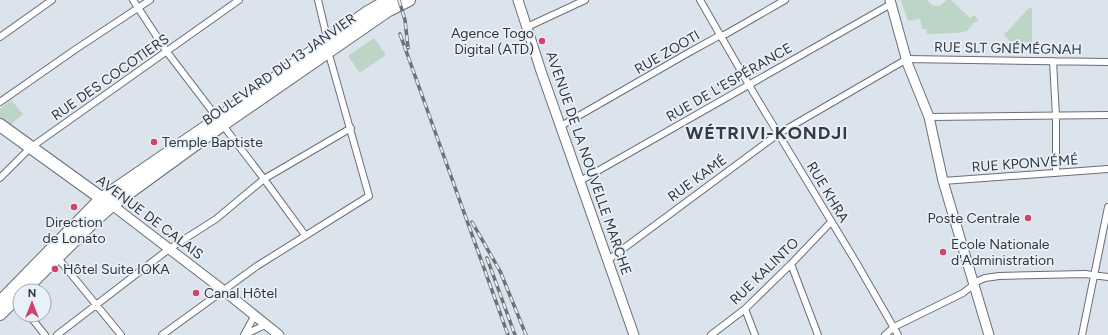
<svg xmlns="http://www.w3.org/2000/svg" width="1108" height="335" font-family="Figtree,sans-serif">
  <style>
    .green { fill: #bdd5c6 }
    .lines { fill: none; stroke-linecap: round; stroke-linejoin: round }
    .street-casing { stroke: #687078; stroke-width: 8 }
    .secondary-casing { stroke: #687078; stroke-width: 11 }
    .highway-casing { stroke: #687078; stroke-width: 14 }
    .street { stroke: #fff; stroke-width: 6 }
    .secondary { stroke: #fff; stroke-width: 9 }
    .highway { stroke: #fff; stroke-width: 12 }
    .rail-casing { stroke: #6d7278; stroke-width: 3.5 }
    .rail { stroke: #e8f1f9; stroke-width: 2; stroke-dasharray: 6; stroke-linecap: butt }
    .poi-dot { fill: #d34367; stroke: #e8f1f9; stroke-width: 1.5 }
    .labels { text-anchor: middle; stroke-width: 3.5; stroke-linejoin: round; paint-order: stroke }
    .poi-label { font-size: 14px; fill: #323539; stroke: #e8f1f9; text-anchor: start }
    .street-label { font-size: 14px; fill: #323539; stroke: #e8f1f9 }
    .district-label { font-size: 18px; font-weight: bold; letter-spacing: 1px; fill: #343b42; stroke: #e8f1f9 }
  </style>
  <rect width="100%" height="100%" fill="#dbe3ec"/>
  <!-- green -->
  <path class="green" d="M901,0H927C932,8 941,8 946,0H951L970,18L974,15L979,20L965,28L973,24L967,31L957,33L927,34L926,29H922L920,19L908,21Z
    M1030,7L1032,9V43L1010,41L1004,35Z
    M374,38L386,55L360,73L348,56Z
    M11,100L23,114L8,127L0,118V109Z"/>
  <g class="lines">
    <defs>
      <path id="street" d="M133,0L167,52L264,179L305,235
        M318,0L328,42
        M700,0L756,97L856,262L898,335
        M527,27L585,0
        M0,37L52,0
        M1053,61L1056,116V173
        M0,102L76,49L150,0
        M929,117L1108,115
        M561,126L688,53L717,37L726,34L785,0
        M0,178L30,148L239,0
        M580,181L891,4
        M943,181L1108,169
        M57,257L121,335
        M608,260L778,134L907,59L1108,62
        M791,264L818,335
        M745,309L755,335
        M29,315L45,335
        M57,335L169,249L216,219L264,179L351,128
        M162,335L257,266L369,196L328,51
        M244,335L265,325
        M244,335L255,315
        M711,335L745,309L791,264L831,222
        M885,335L894,327L963,293L978,281L985,278L999,276L1085,274L1108,277
        M1082,335L1108,207"/>
      <path id="secondary" d="M518,0L541,71L634,335
        M890,0L908,65L929,117L943,181L989,335
        M112,205L223,290L279,335"/>
      <path id="highway" d="M0,125L108,203
        M23,291L94,221L112,205L222,125L387,11L409,0
        M0,302L101,199L228,112L368,12L389,0
        M0,314L20,294"/>
    </defs>
    <!-- street casing -->
    <use href="#street" class="street-casing"/>
    <!-- secondary casing -->
    <use href="#secondary" class="secondary-casing"/>
    <!-- highway casing -->
    <use href="#highway" class="highway-casing"/>
    <!-- street -->
    <use href="#street" class="street"/>
    <!-- secondary -->
    <use href="#secondary" class="secondary"/>
    <!-- highway -->
    <use href="#highway" class="highway"/>
    <defs>
      <path id="rail" d="M399,0L405,20L408,48
        M400,34L508,335
        M472,222L500,271L526,335
        M487,258L515,335"/>
    </defs>
    <!-- rail casing -->
    <use href="#rail" class="rail-casing"/>
    <!-- rail -->
    <use href="#rail" class="rail"/>
  </g>
  <!-- markers -->
  <g class="poi-dot">
    <circle cx="542" cy="41" r="4"/>
    <circle cx="154" cy="142" r="4"/>
    <circle cx="74" cy="207" r="4"/>
    <circle cx="1028" cy="218" r="4"/>
    <circle cx="943" cy="252" r="4"/>
    <circle cx="55" cy="269" r="4"/>
    <circle cx="196" cy="293" r="4"/>
  </g>
  <g class="labels">
    <!-- poi labels -->
    <g class="poi-label">
      <text x="534" y="38" text-anchor="end">Agence Togo<tspan x="534" dy="16">Digital (ATD)</tspan></text>
      <text x="162" y="147">Temple Baptiste</text>
      <text x="1020" y="223" text-anchor="end">Poste Centrale</text>
      <text x="74" y="227" text-anchor="middle">Direction<tspan x="74" dy="16">de Lonato</tspan></text>
      <text x="951" y="249">Ecole Nationale<tspan x="951" dy="16">d'Administration</tspan></text>
      <text x="63" y="274">Hôtel Suite IOKA</text>
      <text x="204" y="298">Canal Hôtel</text>
    </g>
    <!-- street labels -->
    <g class="street-label">
      <text transform="translate(1008 48) rotate(1)" y="5">RUE SLT GNÉMÉGNAH</text>
      <text transform="translate(667 52) rotate(-30)" y="5">RUE ZOOTI</text>
      <text transform="translate(279 69) rotate(-35)" y="5">BOULEVARD DU 13 JANVIER</text>
      <text transform="translate(110 77) rotate(-35)" y="5">RUE DES COCOTIERS</text>
      <text transform="translate(729 82) rotate(-30)" y="5">RUE DE L'ESPÉRANCE</text>
      <text transform="translate(589 163) rotate(71)" y="5">AVENUE DE LA NOUVELLE MARCHE</text>
      <text transform="translate(1025 163) rotate(-4)" y="5">RUE KPONVÉMÉ</text>
      <text transform="translate(697 178) rotate(-36)" y="5">RUE KAMÉ</text>
      <text transform="translate(828 192) rotate(59)" y="5">RUE KHRA</text>
      <text transform="translate(150 217) rotate(37)" y="5">AVENUE DE CALAIS</text>
      <text transform="translate(764 271) rotate(-44)" y="5">RUE KALINTO</text>
    </g>
    <!-- district labels -->
    <g class="district-label">
      <text x="767" y="139">WÉTRIVI-KONDJI</text>
    </g>
  </g>
  <!-- north arrow -->
  <g transform="translate(32 303)"><circle r="19" fill="#e8f1f9" stroke="#9fa6ac"/>
  <path d="M0-3L7 15L0 10L-7 15Z" fill="#d34367"/>
  <text y="-6" font-size="11" font-weight="bold" text-anchor="middle" fill="#323539">N</text>
  </g>
</svg>
